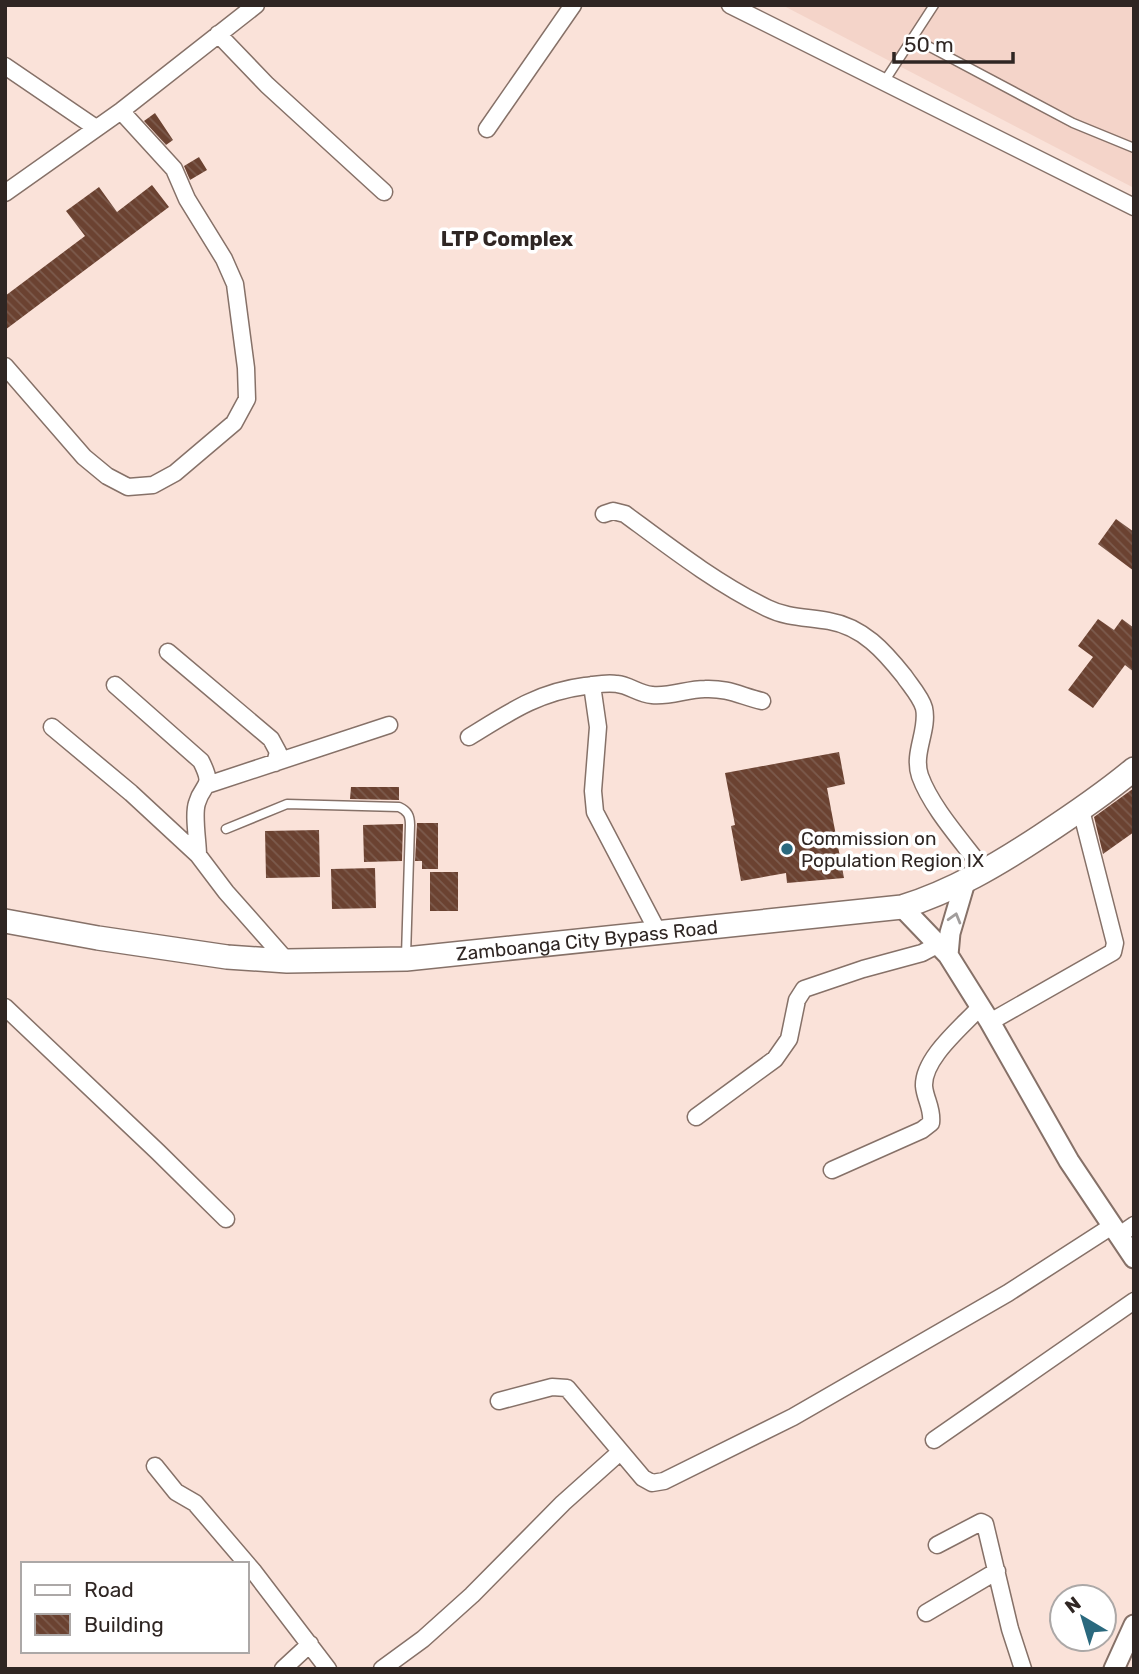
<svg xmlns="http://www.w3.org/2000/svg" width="1139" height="1674" font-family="Rubik,sans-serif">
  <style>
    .built { fill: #f4d4c9 }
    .building { fill: url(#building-back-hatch) }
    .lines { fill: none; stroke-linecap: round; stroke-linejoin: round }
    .service-casing { stroke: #867168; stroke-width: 11 }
    .minor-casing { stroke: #867168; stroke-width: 19 }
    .tertiary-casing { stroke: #867168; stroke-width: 23 }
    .secondary-casing { stroke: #867168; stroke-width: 26 }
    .service { stroke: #fff; stroke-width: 8 }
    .minor { stroke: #fff; stroke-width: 16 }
    .tertiary { stroke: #fff; stroke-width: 19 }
    .secondary { stroke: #fff; stroke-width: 23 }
    .oneway { stroke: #a19d9c }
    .poi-dot { fill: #2a697e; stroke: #fff; stroke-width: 2.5 }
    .labels { text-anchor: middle; stroke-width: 7; stroke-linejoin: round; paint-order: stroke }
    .poi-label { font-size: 19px; fill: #2f2623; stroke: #fff; text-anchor: start }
    .street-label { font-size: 19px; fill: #2f2623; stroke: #fff }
    .neighbourhood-label { font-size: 21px; font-weight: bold; fill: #2f2623; stroke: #fff }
  </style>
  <defs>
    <pattern id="building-back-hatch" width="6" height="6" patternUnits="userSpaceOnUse" patternTransform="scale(1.75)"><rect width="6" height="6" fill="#6b4231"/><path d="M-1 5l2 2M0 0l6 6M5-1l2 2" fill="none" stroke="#7c5b4d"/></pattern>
  </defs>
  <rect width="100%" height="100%" fill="#fae2d9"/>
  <!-- built -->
  <path class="built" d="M782,5H1134V188Z"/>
  <!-- building -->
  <path class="building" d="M155,113L173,140L166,145L144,121Z
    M199,157L207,170L190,180L184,166Z
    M152,185L169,207L5,330V296L85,236L66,211L99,187L117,212Z
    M1116,519L1134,532V571L1098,544Z
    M1098,619L1114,630L1122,619L1134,628V672L1125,665L1093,708L1068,690L1093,657L1078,646Z
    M839,752L845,784L827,788L844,878L787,883L786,873L741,881L731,826L735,825L725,773Z
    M351,787H399V800L350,799Z
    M1134,788V832L1103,854L1094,817Z
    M417,823H438V869H422V861H415Z
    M403,824L402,861L364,862L363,825Z
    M319,830L320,877L266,878L265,831Z
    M375,868L376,908L332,909L331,869Z
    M430,872H458V911H430Z"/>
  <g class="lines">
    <defs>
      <path id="service" d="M913,38L1073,123L1134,148
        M884,82L934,5
        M226,829L287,804L399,807C408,811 410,816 410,825L406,956"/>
      <path id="minor" d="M730,5L1134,207
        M218,34L267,85L384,192
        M5,66L96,128
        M487,129L573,5
        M5,193L121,111L256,5
        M5,366L84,457L107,476L128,487L153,485L175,473L234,423L247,399L246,368L235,284L224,259L187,199L174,169L121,111
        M604,514L613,511L625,514C671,548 716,583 767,608C787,618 807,617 829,621C863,627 884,651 904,676C910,685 921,697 924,708C929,730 912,753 920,776C932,809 964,843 985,872
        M168,652L271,739L278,752L275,763
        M115,685L201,761C215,789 203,782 197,803C193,815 198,842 198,855
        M592,685L598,727L593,791L595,812L659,934
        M52,727L131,793L198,855L226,892L287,961
        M469,737C508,713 538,692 585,686C595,685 606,682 617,684C629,685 639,694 652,695C670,697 687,689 705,689C728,688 741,696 762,701
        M207,785L389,725
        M5,1007L158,1152L226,1219
        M990,1022L1113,952L1115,943L1081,810
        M696,1117L775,1059L789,1039L797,1000L804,989L863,969L922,953L939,944
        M832,1170L922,1130L931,1123C933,1109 925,1099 924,1086C923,1058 962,1027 980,1007
        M1118,1236L1134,1225
        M499,1401L552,1387L567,1388L643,1478L652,1483L664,1481L793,1417L1008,1293L1112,1226
        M934,1440L1134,1301
        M155,1466L176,1492L195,1503L254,1572L328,1669
        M937,1545L981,1522L985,1524L1010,1629L1023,1669
        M926,1613L997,1571
        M283,1669L310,1644
        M382,1669L423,1639L472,1595L563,1503L620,1452"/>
      <path id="tertiary" d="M902,907L948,955L990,1022L1069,1161L1134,1258
        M948,955L950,933L965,882
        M1114,1669L1134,1625"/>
      <g id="secondary">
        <path id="s1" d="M5,921L98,938L227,957L287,961L406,959L902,907C953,891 997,865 1041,836C1073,815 1104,794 1134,769"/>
      </g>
    </defs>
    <!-- service casing -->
    <use href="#service" class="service-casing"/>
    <!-- minor casing -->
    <use href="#minor" class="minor-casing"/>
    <!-- tertiary casing -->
    <use href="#tertiary" class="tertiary-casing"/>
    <!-- secondary casing -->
    <use href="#secondary" class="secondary-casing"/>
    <!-- service -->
    <use href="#service" class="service"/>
    <!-- minor -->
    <use href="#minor" class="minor"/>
    <!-- tertiary -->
    <use href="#tertiary" class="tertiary"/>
    <!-- secondary -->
    <use href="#secondary" class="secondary"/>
  </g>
  <!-- one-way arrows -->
  <defs><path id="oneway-chevron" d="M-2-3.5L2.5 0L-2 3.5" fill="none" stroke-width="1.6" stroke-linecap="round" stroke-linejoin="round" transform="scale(1.75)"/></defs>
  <use class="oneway" href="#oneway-chevron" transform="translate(955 918) rotate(-74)"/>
  <!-- markers -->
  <circle class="poi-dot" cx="787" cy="849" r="7"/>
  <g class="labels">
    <!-- poi labels -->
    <g class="poi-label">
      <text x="801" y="845">Commission on<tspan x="801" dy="22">Population Region IX</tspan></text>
    </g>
    <!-- street labels -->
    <g class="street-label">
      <text dy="7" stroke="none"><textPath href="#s1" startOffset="586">Zamboanga City Bypass Road</textPath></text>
    </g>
    <!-- neighbourhood labels -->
    <g class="neighbourhood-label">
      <text x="507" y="246">LTP Complex</text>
    </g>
  </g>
  <!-- border -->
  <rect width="1139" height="1674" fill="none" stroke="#2f2623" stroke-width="14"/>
  <!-- legend -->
  <rect x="21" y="1562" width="228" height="91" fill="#ffffff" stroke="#aca8a7" stroke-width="2"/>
  <rect x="35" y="1585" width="35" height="10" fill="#ffffff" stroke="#aca8a7" stroke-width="2"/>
  <text x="84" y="1597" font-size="21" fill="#2f2623">Road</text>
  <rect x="35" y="1614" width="35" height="21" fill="url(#building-back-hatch)" stroke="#aca8a7" stroke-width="2"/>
  <text x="84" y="1632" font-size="21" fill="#2f2623">Building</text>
  <!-- north arrow -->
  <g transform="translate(1083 1618) rotate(322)"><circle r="33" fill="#ffffff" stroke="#aca8a7" stroke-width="2"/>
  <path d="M0-5L12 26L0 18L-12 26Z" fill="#2a697e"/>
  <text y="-10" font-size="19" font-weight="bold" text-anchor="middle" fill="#2f2623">N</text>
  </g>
  <!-- scale -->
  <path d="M894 52v10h119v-10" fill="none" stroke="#2f2623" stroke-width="3.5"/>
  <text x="904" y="52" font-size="21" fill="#2f2623" stroke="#ffffff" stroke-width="5" paint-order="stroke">50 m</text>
</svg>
